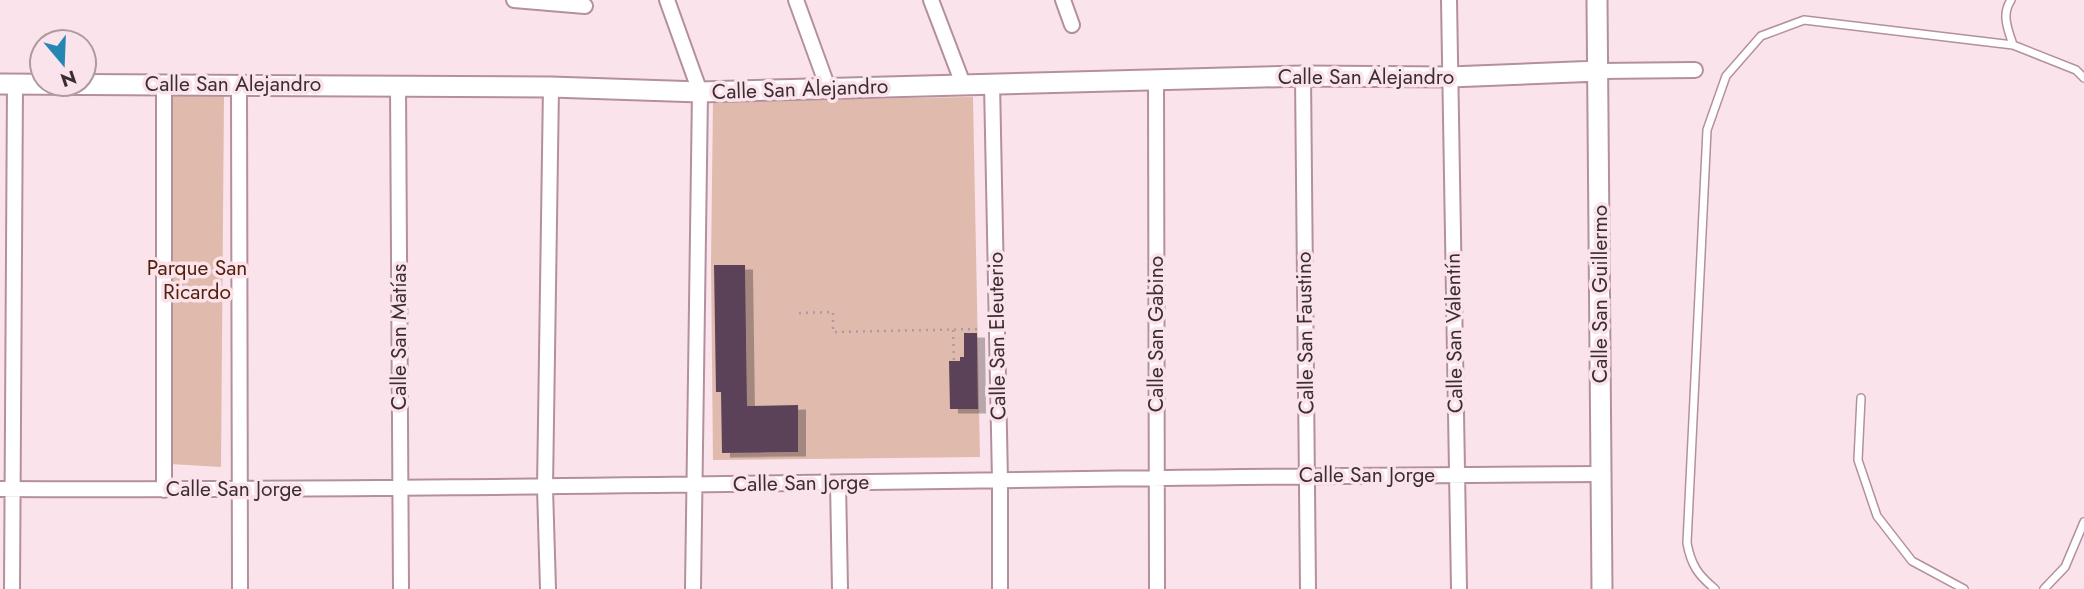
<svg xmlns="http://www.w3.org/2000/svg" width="2084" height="589" font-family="Jost,sans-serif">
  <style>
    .green { fill: #e0baad }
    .building { fill: #5b4359; filter: url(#shadow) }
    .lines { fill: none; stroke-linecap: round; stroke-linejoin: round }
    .lane-casing { stroke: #b4909f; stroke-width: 10 }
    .street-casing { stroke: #b4909f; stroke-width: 18 }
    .secondary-casing { stroke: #b4909f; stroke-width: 23 }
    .path { stroke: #ad99a0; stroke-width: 2.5; stroke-dasharray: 2 5; stroke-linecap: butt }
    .lane { stroke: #fff; stroke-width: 7 }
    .street { stroke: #fff; stroke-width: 14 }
    .secondary { stroke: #fff; stroke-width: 19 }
    .labels { text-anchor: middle; stroke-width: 7; stroke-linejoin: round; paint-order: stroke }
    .street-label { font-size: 21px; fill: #3c2d33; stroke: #fbe3ec }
    .park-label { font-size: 21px; fill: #531f09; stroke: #fbe3ec }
  </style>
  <defs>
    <filter id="shadow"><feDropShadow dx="8" dy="4.5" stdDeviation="0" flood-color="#0004"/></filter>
  </defs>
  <rect width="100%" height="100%" fill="#fbe3ec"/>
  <!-- green -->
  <path class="green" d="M173,94L224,95L221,467L170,464Z
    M973,97L980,457L713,460L711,264L713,101Z"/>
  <!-- building -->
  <path class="building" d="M714,265H745L747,406L798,405V452L722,453L721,392H716Z
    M964,333H977L978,409H950L949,361H960V357H964Z"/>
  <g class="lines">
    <defs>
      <path id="lane" d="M2013,45L2076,70L2084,78
        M1861,398L1858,460L1877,516L1912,561L1964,589
        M1715,589C1698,575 1691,565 1687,543L1707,130L1726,76L1761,36L1804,20L2013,45C2008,29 2001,15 2011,0
        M2044,589L2065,567L2084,522"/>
      <path id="street" d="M514,0L585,6
        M667,0L700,92L693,589
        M796,0L828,88
        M931,0L963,84
        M1063,0L1072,25
        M1449,0L1459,589
        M1599,71L1695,70
        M1303,76L1308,589
        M1156,79L1157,589
        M992,83L1000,481V589
        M164,84V490
        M239,84L240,589
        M398,86L401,589
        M838,483L840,589
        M0,489C534,491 1067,476 1601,474
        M12,589L15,85
        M548,589L545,488L551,87"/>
      <path id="secondary" d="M1597,0L1602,589
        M0,84L551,87L700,92L1303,76L1450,77L1599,71"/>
    </defs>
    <!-- lane casing -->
    <use href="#lane" class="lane-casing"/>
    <!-- street casing -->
    <use href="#street" class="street-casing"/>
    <!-- secondary casing -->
    <use href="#secondary" class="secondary-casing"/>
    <!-- path -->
    <path class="path" d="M799,313L833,312V332L978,329
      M953,330L954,361"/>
    <!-- lane -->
    <use href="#lane" class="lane"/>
    <!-- street -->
    <use href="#street" class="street"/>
    <!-- secondary -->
    <use href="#secondary" class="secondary"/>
  </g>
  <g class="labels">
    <!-- street labels -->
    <g class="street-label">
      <text x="1366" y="84">Calle San Alejandro</text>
      <text x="233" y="91">Calle San Alejandro</text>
      <text transform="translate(800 89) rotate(-2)" y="7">Calle San Alejandro</text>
      <text transform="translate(1600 294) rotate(-90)" y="7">Calle San Guillermo</text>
      <text transform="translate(1305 333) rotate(-91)" y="7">Calle San Faustino</text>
      <text transform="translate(1454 333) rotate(-91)" y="7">Calle San Valentín</text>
      <text transform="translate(1156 334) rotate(-90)" y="7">Calle San Gabino</text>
      <text transform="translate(997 336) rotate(-91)" y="7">Calle San Eleuterio</text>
      <text transform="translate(399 337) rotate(-90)" y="7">Calle San Matías</text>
      <text x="1367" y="482">Calle San Jorge</text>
      <text transform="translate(801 483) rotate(-1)" y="7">Calle San Jorge</text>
      <text x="234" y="496">Calle San Jorge</text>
    </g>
    <!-- park labels -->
    <g class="park-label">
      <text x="197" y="275">Parque San<tspan x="197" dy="24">Ricardo</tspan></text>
    </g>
  </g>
  <!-- north arrow -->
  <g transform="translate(63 63) rotate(161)"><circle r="33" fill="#fbe3ec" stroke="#af9aa2" stroke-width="2"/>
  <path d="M0-5L12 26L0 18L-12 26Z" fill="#2587b1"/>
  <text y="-10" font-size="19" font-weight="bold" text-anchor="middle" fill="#3c2d33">N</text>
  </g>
</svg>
